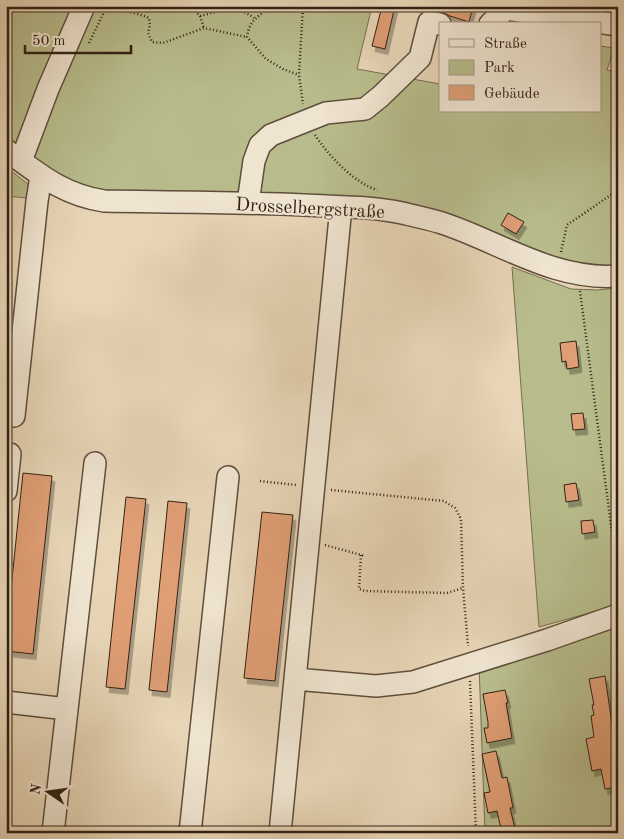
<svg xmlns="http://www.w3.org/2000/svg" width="624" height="839" font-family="'Old Standard TT',serif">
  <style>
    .green { fill: #b8bc8c; stroke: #756e50 }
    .building { fill: #e09e75; stroke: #322114; filter: url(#shadow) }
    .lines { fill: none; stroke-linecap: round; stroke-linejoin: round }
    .minor-casing { stroke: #5f4e3c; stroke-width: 24 }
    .path { stroke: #322114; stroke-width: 2.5; stroke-dasharray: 1 2.5; stroke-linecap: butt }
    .minor { stroke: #efe4d0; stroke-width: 21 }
    .labels { text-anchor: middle; stroke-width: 4.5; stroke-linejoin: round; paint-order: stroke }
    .street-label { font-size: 19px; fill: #322114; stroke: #efe4d0 }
  </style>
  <defs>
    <filter id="shadow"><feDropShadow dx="3" dy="5.5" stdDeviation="0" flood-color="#0004"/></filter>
  </defs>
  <rect width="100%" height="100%" fill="#e7d5b6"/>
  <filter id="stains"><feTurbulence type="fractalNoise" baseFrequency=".004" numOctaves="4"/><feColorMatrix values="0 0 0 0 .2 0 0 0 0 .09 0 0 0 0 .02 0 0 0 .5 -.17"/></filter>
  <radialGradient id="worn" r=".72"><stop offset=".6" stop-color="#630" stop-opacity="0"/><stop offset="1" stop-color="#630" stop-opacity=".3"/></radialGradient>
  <!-- green -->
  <path class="green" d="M6,6H372L357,69L440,84V111H600V46L614,48L607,70L618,73V268L577,267L429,214L100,192L53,175L6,138Z
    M6,167L29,185L27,198L6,196Z
    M512,267L571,289L597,290L618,288V833H485L479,664L607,608L539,627Z"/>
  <!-- building -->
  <path class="building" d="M382,6H395L385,49L372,46Z
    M426,6H473L469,22L450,16L442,12L425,10Z
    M508,213L524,222L516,234L501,225Z
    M576,341L579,367L567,369L566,361L562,362L560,343Z
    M583,413L585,429L573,430L571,414Z
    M23,473L52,476L33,654L6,651V637Z
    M576,483L579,500L566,502L564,485Z
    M126,497L146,499L125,689L106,687Z
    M168,501L187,503L167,692L149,690Z
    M262,512L293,515L275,681L244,678Z
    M593,520L595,532L582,534L581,521Z
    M605,676L616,751H615L618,769V787L605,789L601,769L592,771L586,739L594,737L591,716L594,715L592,705H594L589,679Z
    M505,690L508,703H506L512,738L487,743L484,728H488V722L483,694Z
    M496,751L502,778L507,777L513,808H510L516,833H502L497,811L488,813L484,793L490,792L482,754Z"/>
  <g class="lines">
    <defs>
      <path id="minor" d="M490,24L506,9L618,25
        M6,150C39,174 63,195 104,201C170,202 237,202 304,205C337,207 370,206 402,213C415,216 429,219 442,223C500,242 554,281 618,276
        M21,161L48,89L84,6
        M248,203L254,161L260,145L271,135L326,113L365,109L381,96L420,58L429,22L440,24
        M14,416L37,201L41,176
        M6,491L10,454
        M295,679L376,686L413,682L547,640L618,615
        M6,702L67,709
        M53,833L95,463
        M190,833L228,477
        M280,833L341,207"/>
    </defs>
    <!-- minor casing -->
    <use href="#minor" class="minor-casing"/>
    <!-- path -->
    <path class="path" d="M118,6C125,13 139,13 149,18L150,25L148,33L152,42L163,43L204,28L247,37
      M190,6L200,16C220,11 236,4 254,18
      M269,6C258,19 250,18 247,37L266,59L283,69L299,75
      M303,6L299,75L303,104
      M200,16L204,28
      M89,43L107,6
      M315,135C328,155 353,182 377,190
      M561,252L567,225L618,190
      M580,291L618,578
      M260,481L296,485
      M331,490L444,501L455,508L461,519L463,588L468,646
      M325,545L365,556
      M361,555L359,589L365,591L447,593L463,588
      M470,681L476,833"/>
    <!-- minor -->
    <use href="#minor" class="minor"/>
  </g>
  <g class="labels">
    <!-- street labels -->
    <g class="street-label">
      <text transform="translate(310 207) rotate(3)" y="7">Drosselbergstraße</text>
    </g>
  </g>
  <!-- margin -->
  <rect width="624" height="839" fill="none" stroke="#e7d5b6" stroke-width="25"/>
  <rect x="8" y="8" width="609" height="824" fill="none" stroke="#322114" stroke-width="2.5"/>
  <rect x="12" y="12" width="599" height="814" fill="none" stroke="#322114"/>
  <!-- legend -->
  <rect x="439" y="22" width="162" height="90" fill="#efe4d0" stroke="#a39685"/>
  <rect x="449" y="39" width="25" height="8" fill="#efe4d0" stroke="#a39685"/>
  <text x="484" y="48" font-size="15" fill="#322114">Straße</text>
  <rect x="449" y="60" width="25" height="15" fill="#b8bc8c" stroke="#a39685"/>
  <text x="484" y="72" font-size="15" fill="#322114">Park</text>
  <rect x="449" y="85" width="25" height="15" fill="#e09e75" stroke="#a39685"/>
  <text x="484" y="98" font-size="15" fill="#322114">Gebäude</text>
  <!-- north arrow -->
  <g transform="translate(48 792) rotate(283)" stroke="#efe4d0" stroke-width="4" paint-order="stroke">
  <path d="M0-4L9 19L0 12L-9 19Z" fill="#322114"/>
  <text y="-8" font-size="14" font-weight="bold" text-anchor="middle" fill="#322114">N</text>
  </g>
  <!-- scale -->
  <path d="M25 45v8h106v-8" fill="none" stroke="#322114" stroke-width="2.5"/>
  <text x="32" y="45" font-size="15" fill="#322114" stroke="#efe4d0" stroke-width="4" paint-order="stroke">50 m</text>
  <rect width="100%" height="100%" filter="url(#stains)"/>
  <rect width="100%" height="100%" fill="url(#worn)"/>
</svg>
